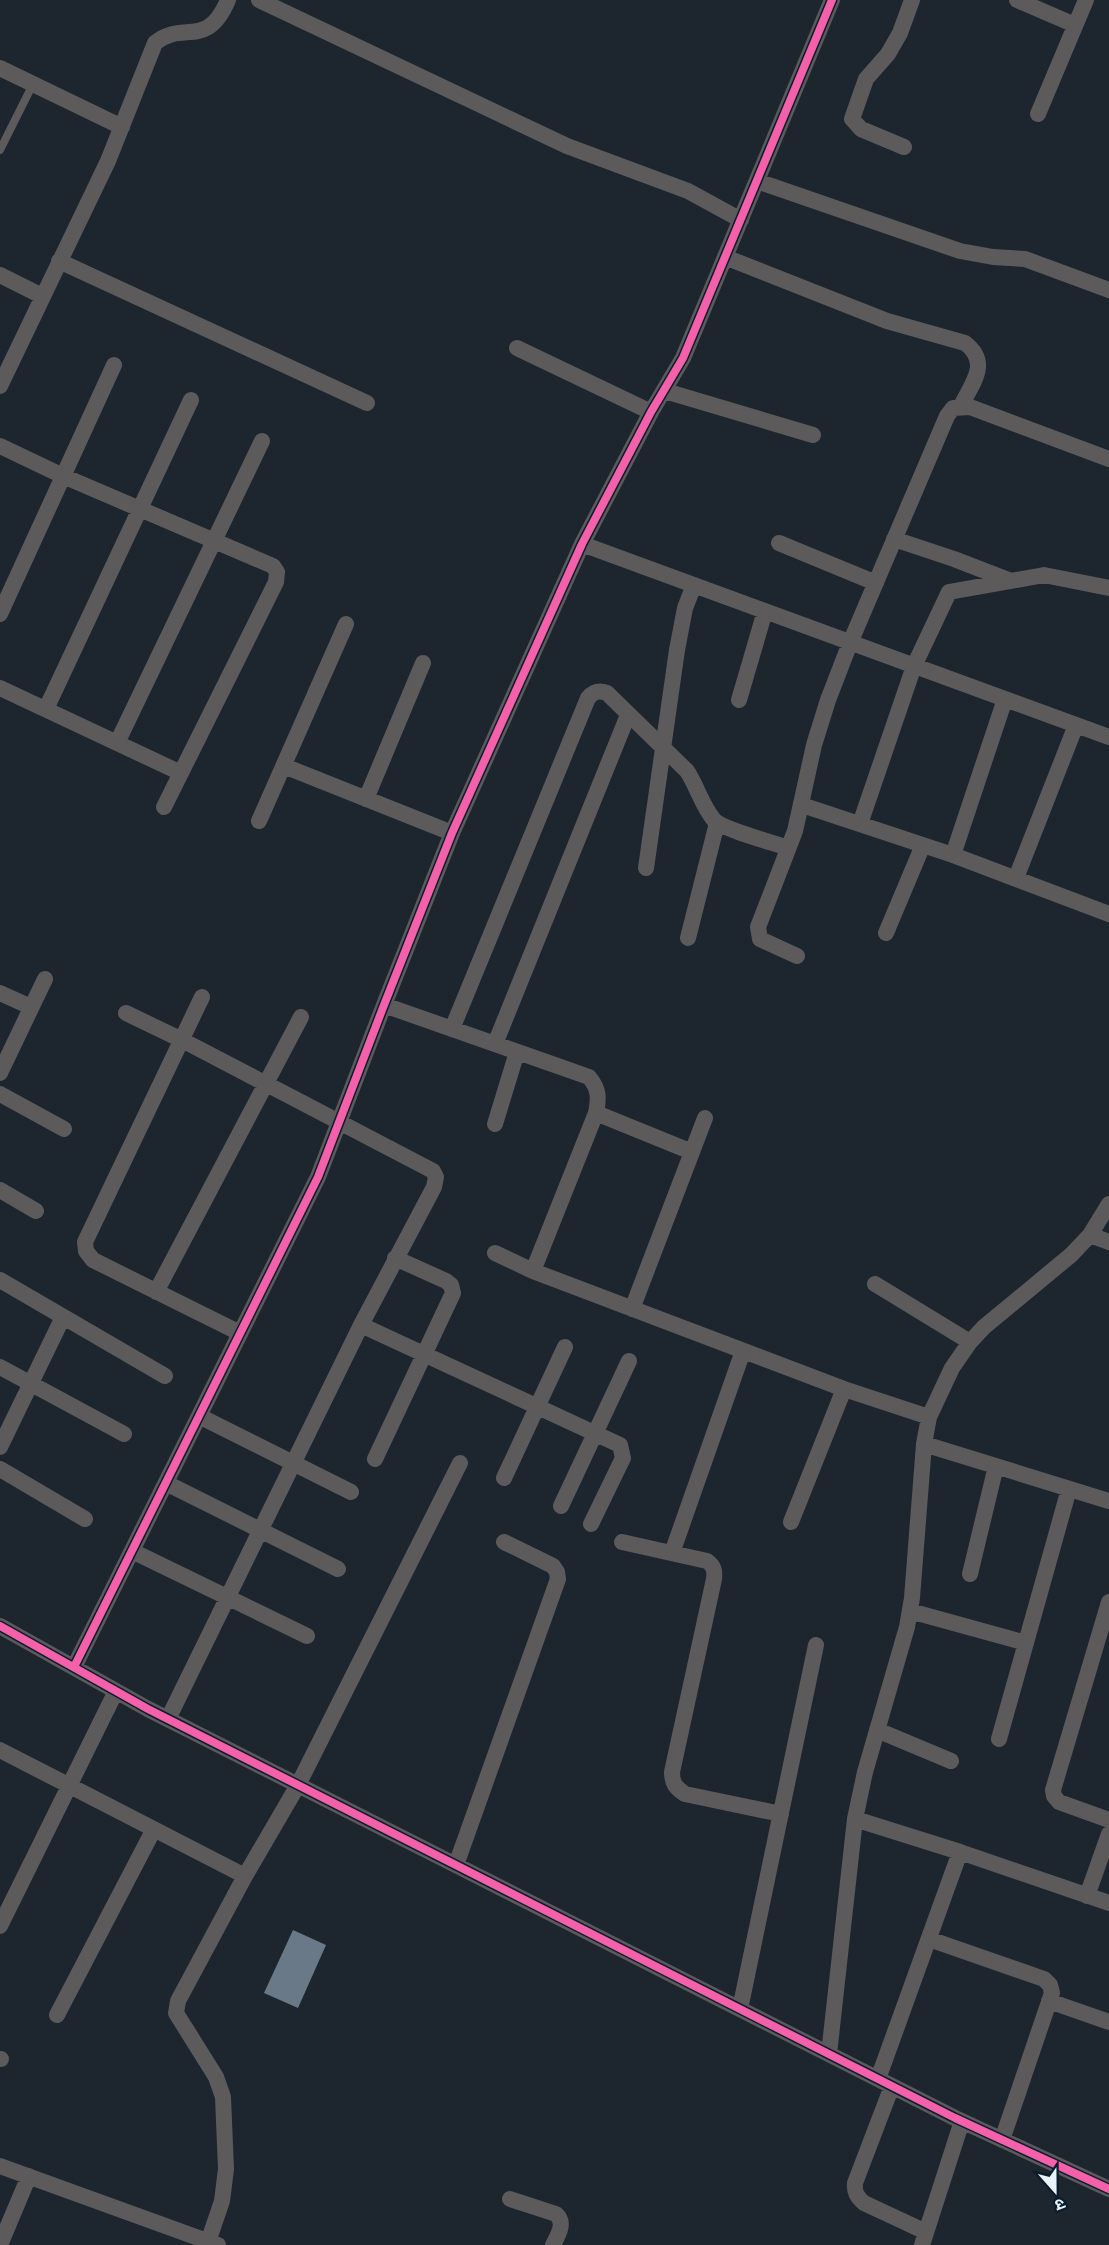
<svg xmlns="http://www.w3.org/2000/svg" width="1109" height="2245" font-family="'Archivo Narrow','Noto Sans Devanagari',sans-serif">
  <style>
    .building { fill: #697988 }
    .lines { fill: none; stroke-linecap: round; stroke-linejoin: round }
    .service { stroke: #5d5a5c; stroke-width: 8 }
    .minor { stroke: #5d5a5c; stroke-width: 16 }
    .cycleway-casing { stroke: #0b1d2c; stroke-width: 11 }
    .cycleway { stroke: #f560ab; stroke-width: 8 }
  </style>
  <rect width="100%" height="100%" fill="#1d262e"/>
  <!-- building -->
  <path class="building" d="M293,1930L326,1945L298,2008L264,1993Z"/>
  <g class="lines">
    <!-- service -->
    <path class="service" d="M0,150L33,84"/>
    <!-- minor -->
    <path class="minor" d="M259,0L567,146L688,191L741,220
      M1017,0L1075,25
      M0,68L122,127
      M1038,114L1086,0
      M904,147L861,129L852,119L866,79L888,54L900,33L912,0
      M757,181L960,251L993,257L1025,259L1109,290
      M725,257L887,321L965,343C991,363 972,383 961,406
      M59,261L367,403
      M0,275L42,296
      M517,348L651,412
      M0,386L108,161L155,43C183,20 207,50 228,0
      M665,391L813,435
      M0,446L63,476L273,566L277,572L276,582L164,807
      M894,539L954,559L1011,581
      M779,543L876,583
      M582,544L1109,737
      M0,614L114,365
      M0,688L181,773
      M739,700L765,611
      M46,709L191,400
      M117,743L262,441
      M284,766L452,833
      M366,799L423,663
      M802,805L953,855L1109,914
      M259,821L346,624
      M860,824L914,666L949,592L1044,575L1109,588
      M953,855L1005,699
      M646,868L677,650L685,608L694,585
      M1016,878L1076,725
      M886,933L923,845
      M688,938L717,823
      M797,956L760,939L758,927L795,831L814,745L828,700L850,643L947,416L953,408L970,407L1109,459
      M0,993L31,1007
      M202,997L85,1242L86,1251L93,1260L240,1333
      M384,1005L589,1077C599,1089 599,1097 596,1113L533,1271L844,1389L929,1417
      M126,1013L182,1040L433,1171L436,1177L434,1187L361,1325
      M452,1029L588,698C594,691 599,690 607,693L687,771C697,786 702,806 714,820C722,829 774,843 788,848
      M495,1044L628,715
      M0,1073L45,979
      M0,1094L64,1129
      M596,1113L692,1152
      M495,1124L517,1052
      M0,1190L36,1211
      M1090,1235L1109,1242
      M495,1253L533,1271
      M0,1280L165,1376
      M875,1284L970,1342
      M156,1292L301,1017
      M632,1309L705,1118
      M0,1367L124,1434
      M199,1416L351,1492
      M924,1444L1109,1501
      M0,1447L63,1317
      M375,1459L453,1293L451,1285L446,1281L395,1258
      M0,1469L85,1519
      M504,1478L565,1347
      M166,1483L338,1569
      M561,1506L629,1361
      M791,1522L844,1389
      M622,1542L707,1561C714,1566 715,1571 714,1579L672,1772C672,1784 676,1788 685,1794L781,1814
      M132,1551L307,1636
      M672,1553L743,1351
      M970,1574L996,1466
      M1109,1602L1053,1790L1054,1796L1059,1802L1109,1820
      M910,1611L1026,1643
      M0,1626L148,1709L955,2118L1109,2189
      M74,1667L318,1177L384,1005L452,833L582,544L651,412L683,358L832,0
      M168,1719L361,1325L620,1445L623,1458L591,1524
      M877,1730L951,1761
      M999,1739L1069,1489
      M0,1750L245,1876
      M855,1819L960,1852L1109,1903
      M456,1865L558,1579L557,1572L553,1566L504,1542
      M1087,1896L1109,1834
      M0,1926L116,1691
      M929,1939L1044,1979L1050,1985L1052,1993L1002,2140
      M1049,2001L1109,2022
      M740,2009L816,1645
      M57,2015L154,1829
      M829,2054L855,1819L865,1772L907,1627L912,1598L924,1444L929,1417L952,1368L970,1342L984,1327L1071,1255L1090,1235L1109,1204
      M0,2059H1
      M878,2079L960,1852
      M892,2086L855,2183C854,2192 857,2197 864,2203L926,2232
      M0,2166L218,2245
      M510,2199L556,2214C566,2223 558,2235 553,2245
      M0,2245L29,2176
      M207,2245L222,2201L226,2169L223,2097L216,2077L176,2013L178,2001L245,1876L298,1785L460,1463
      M922,2245L962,2121"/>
    <defs>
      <path id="cycleway" d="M0,1626L148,1709L955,2118L1109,2189
        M74,1667L318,1177L384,1005L452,833L582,544L651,412L683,358L832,0"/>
    </defs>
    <!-- cycleway casing -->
    <use href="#cycleway" class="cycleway-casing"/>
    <!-- cycleway -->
    <use href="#cycleway" class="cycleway"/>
  </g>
  <!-- north arrow -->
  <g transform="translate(1055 2191) rotate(159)" stroke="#0b1d2c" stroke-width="4.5" paint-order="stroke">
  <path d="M0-4.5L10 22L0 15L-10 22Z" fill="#e8f3fe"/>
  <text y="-9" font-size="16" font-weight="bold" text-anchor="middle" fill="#e8f3fe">उ</text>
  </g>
</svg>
